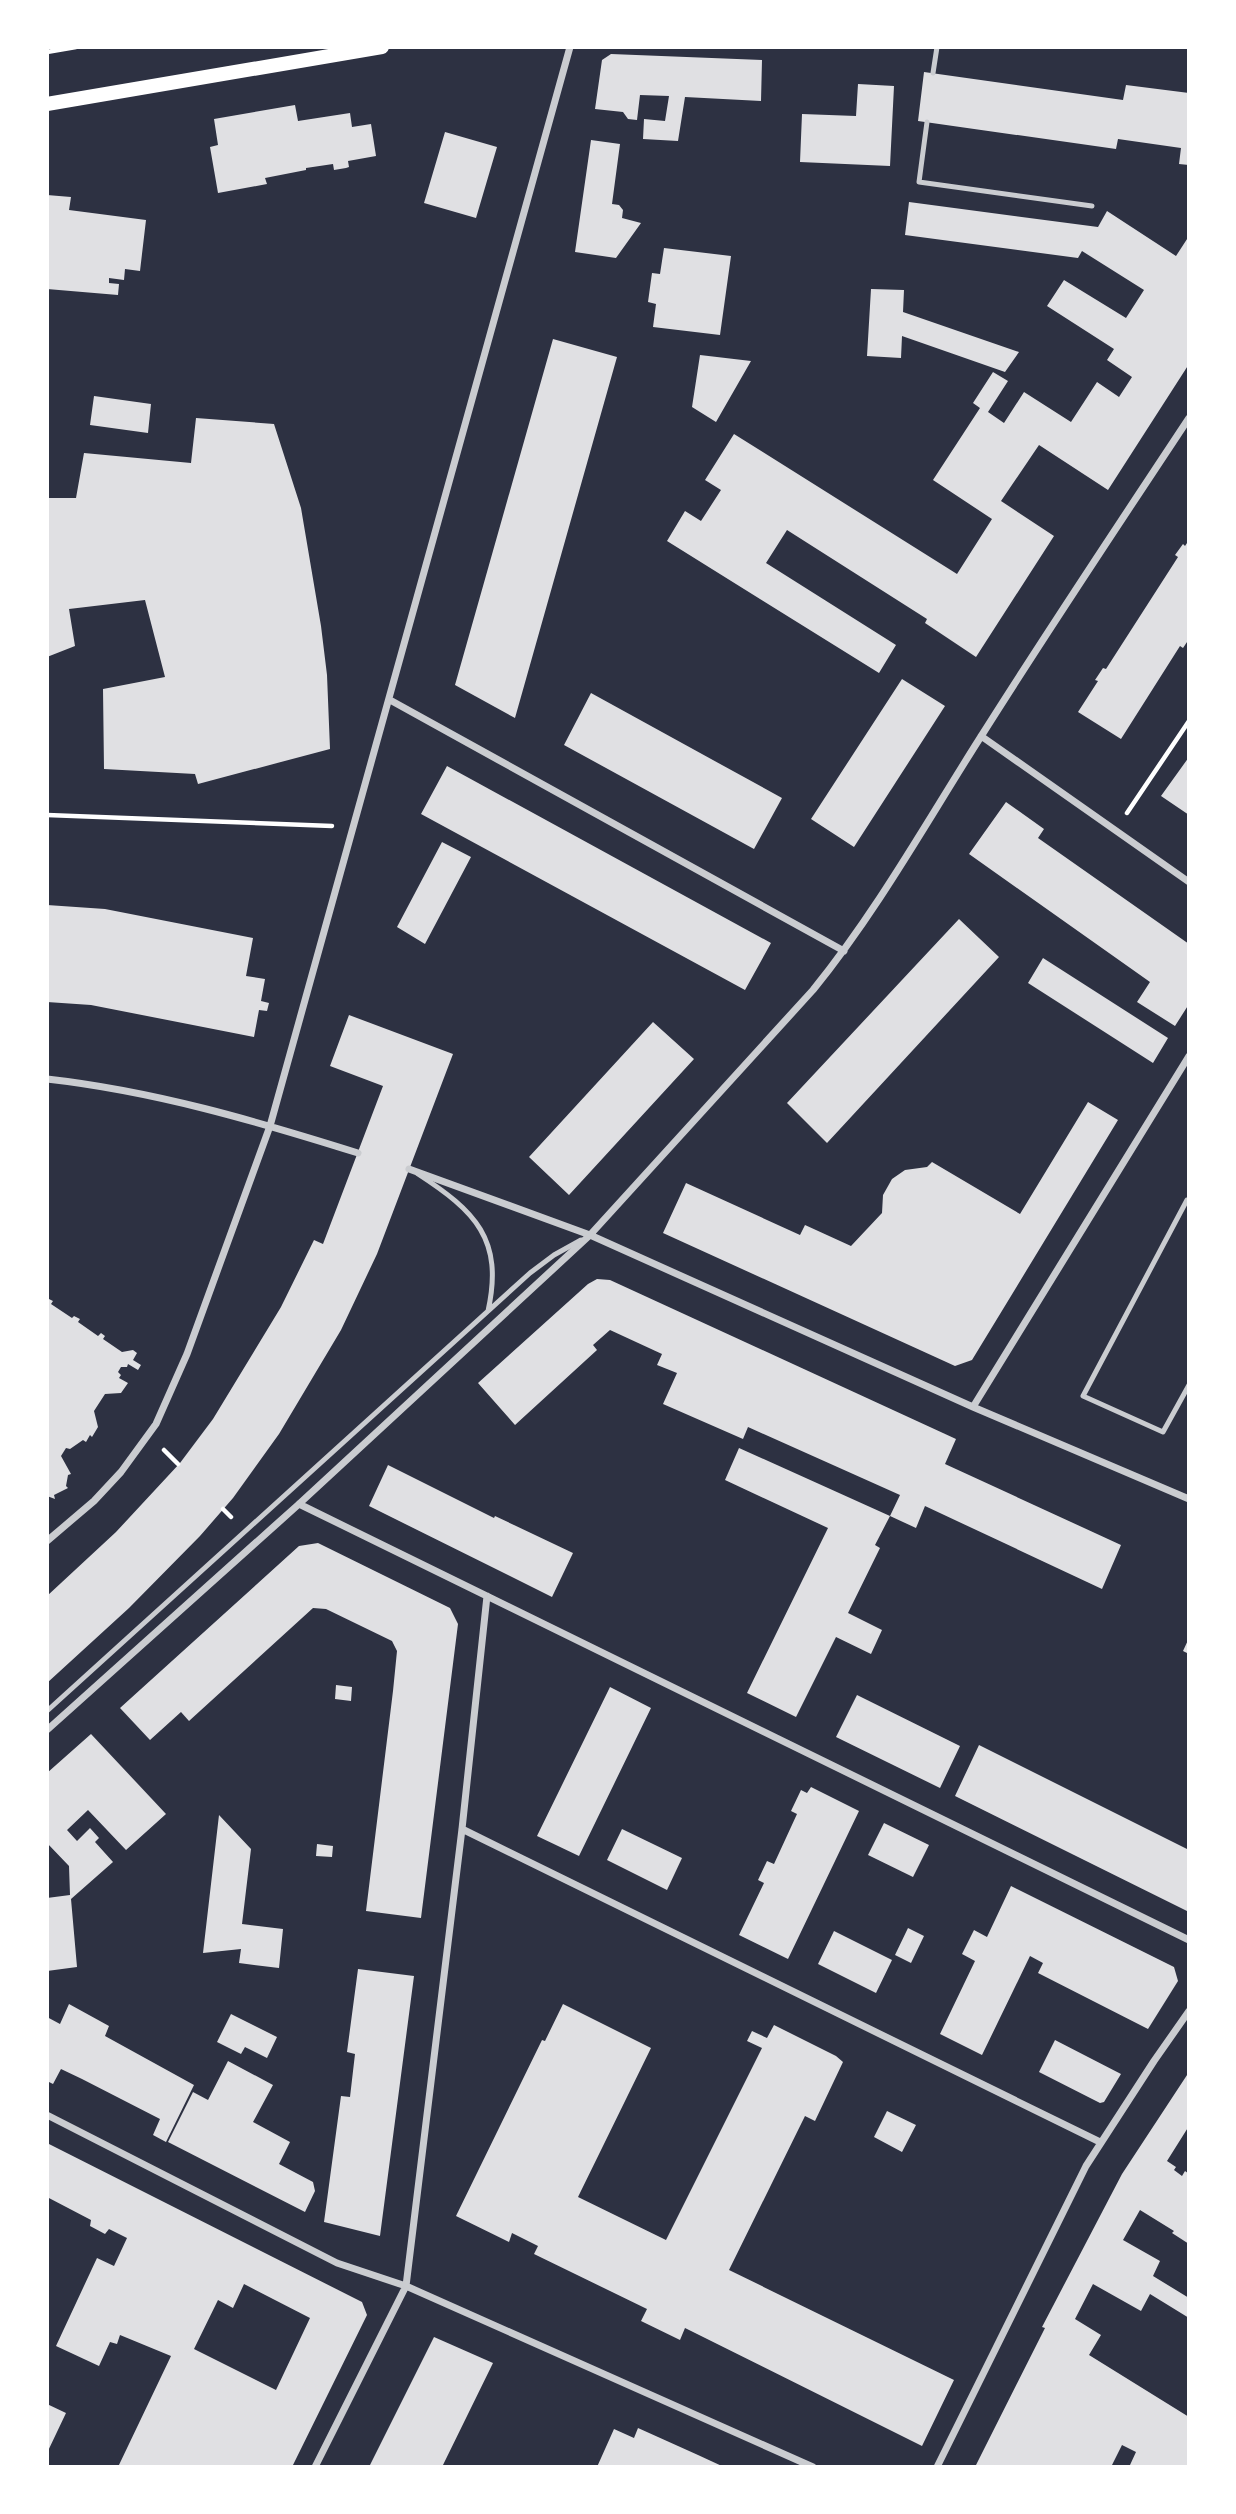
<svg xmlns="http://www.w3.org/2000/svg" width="1236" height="2514" font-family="'Archivo Narrow',sans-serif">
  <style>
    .building { fill: #e0e0e3; fill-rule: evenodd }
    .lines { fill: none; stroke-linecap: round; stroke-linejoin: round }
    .path { stroke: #fff; stroke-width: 4.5 }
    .service { stroke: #caccd0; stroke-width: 5 }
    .minor { stroke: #caccd0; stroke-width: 7 }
    .secondary { stroke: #fff; stroke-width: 14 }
  </style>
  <rect width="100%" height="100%" fill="#2d3142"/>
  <!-- building -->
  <path class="building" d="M611,54L762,60L761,101L685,97L678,141L643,139L644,119L665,121L669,96L640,95L637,120L628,119L623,112L595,109L602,60Z
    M924,72L1123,100L1126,85L1189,93V165L1179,164L1181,148L1118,139L1116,149L918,121Z
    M858,84L894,86L890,166L800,162L802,114L856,116Z
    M295,105L298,121L350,113L352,127L371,124L376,156L348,161L349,167L346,168L334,170L333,164L306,168V170L265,178L267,184L218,193L210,147L218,145L214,119Z
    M445,132L497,147L476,218L424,203Z
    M591,140L620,144L612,204L619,205L623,210L622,218L641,223L616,258L575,252Z
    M47,195L71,197L69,210L146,220L140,271L125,269L124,280L109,278V283L119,284L118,295L47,289Z
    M909,202L1098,227L1107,211L1176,256L1189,236V364L1108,490L1039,445L1001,501L1054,536L976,657L925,623L927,619L787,530L766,563L896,645L879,673L667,541L685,511L701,521L721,490L705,480L734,434L957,574L992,519L933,480L980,408L973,403L993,372L1008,381L988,412L1004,423L1024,392L1071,422L1097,382L1119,397L1132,377L1107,360L1114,349L1047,306L1064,280L1126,318L1144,290L1082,251L1078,258L905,235Z
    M664,248L731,256L720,335L653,327L656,304L648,302L652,273L660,274Z
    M871,289L904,290L903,312L1019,352L1005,372L902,336L901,358L867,356Z
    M553,339L617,357L515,718L455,685Z
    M700,355L751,361L716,422L692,407Z
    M94,396L151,404L148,433L90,425Z
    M196,418L274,424L301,508L321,626L327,675L330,749L198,784L195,774L104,769L103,689L165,677L145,600L69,609L75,646L47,657V498H76L84,453L191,463Z
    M1189,540V639L1183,648L1180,646L1121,739L1078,712L1098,681L1095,680L1103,668L1106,669L1178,557L1175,555L1183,544L1185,546Z
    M902,679L945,706L854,847L811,819Z
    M591,693L782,798L754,849L564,745Z
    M1189,757V815L1161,796Z
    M447,766L771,943L745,990L421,814Z
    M1006,802L1044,829L1038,838L1189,944V1004L1175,1026L1137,1002L1150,982L969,854Z
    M442,842L471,857L425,944L397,927Z
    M47,905L105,909L253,938L246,976L265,979L261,1001L269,1003L267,1011L259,1010L254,1037L91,1005L47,1002Z
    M959,919L999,957L827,1143L787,1103Z
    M1043,958L1168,1038L1153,1063L1028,983Z
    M349,1015L453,1054L377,1254L341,1330L279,1434L233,1498L200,1536L129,1608L47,1683V1596L116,1532L180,1463L213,1419L281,1307L314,1240L323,1244L383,1086L330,1066Z
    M653,1022L694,1059L569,1195L529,1157Z
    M1088,1102L1118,1120L972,1360L955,1366L663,1233L686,1183L800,1235L805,1225L851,1246L882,1213L883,1195L892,1179L905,1170L927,1167L932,1162L1020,1214Z
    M597,1279L610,1280L956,1439L945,1464L1121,1545L1102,1589L925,1506L916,1528L890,1516L900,1495L748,1427L743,1439L663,1404L677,1373L657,1365L662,1354L610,1330L593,1345L597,1350L515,1425L478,1383L588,1284Z
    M47,1298L53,1301L51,1304L72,1318L74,1316L80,1319L78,1322L98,1336L101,1333L105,1336L103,1339L122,1352L133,1350L137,1353L133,1360L141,1365L138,1370L128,1364L127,1367H121L118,1372L121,1375L119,1378L128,1383L121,1393L105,1394L94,1411L98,1427L92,1437L90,1435L86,1442L83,1440L70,1449L66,1448L61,1456L71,1474L68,1475L66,1486L68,1488L54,1495L55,1499L47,1496Z
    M739,1448L890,1516L875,1545L880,1548L848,1613L882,1630L871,1654L836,1637L796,1717L747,1693L828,1528L725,1480Z
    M388,1465L494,1518L495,1516L573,1553L552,1597L369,1506Z
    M318,1543L450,1608L458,1624L421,1918L366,1911L393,1691L397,1651L392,1641L326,1609L313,1608L189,1721L181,1712L150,1740L120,1708L299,1546Z
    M1189,1638V1654L1183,1651Z
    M336,1685L352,1687L351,1701L335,1699Z
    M610,1687L651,1708L579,1856L537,1836Z
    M857,1695L960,1746L940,1788L836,1737Z
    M91,1734L166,1814L126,1850L88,1810L67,1830L77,1841L90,1828L99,1838L95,1842L113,1862L71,1899L77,1967L47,1971V1898L70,1895L69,1866L47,1843V1773Z
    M979,1745L1189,1850V1912L955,1796Z
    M811,1787L859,1811L788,1959L739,1935L764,1883L758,1880L767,1861L774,1864L797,1814L791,1811L801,1790L807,1793Z
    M219,1815L251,1849L242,1924L283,1929L279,1968L239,1963L241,1949L203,1953Z
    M884,1823L929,1845L913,1877L868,1855Z
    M622,1829L682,1858L667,1890L607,1860Z
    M317,1844L333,1846L332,1857L316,1856Z
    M1011,1886L1174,1967L1178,1981L1148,2029L1038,1973L1043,1963L1030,1956L982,2055L940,2034L975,1961L962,1954L974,1930L987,1937Z
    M908,1928L924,1936L911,1963L895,1955Z
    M834,1931L892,1960L876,1993L818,1964Z
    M358,1969L414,1976L380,2236L324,2222L341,2096L350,2097L355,2054L347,2052Z
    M69,2004L109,2026L105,2036L194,2085L166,2142L153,2135L160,2119L82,2079L61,2069L53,2084L47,2081V2017L60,2024Z
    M563,2004L651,2048L578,2197L666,2240L762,2048L747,2041L752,2031L767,2038L774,2025L836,2056L843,2062L815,2121L805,2116L729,2270L954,2380L922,2446L685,2328L680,2340L641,2321L647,2309L534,2254L538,2246L512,2233L509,2242L456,2216L542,2040L545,2041Z
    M231,2014L277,2037L267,2058L245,2047L241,2054L217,2042Z
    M1055,2040L1121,2074L1104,2102L1100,2103L1039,2072Z
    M228,2061L273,2085L253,2122L290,2142L279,2164L313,2182L315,2191L305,2212L168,2142L193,2092L208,2100Z
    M1189,2072V2126L1167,2161L1176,2167L1174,2170L1182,2176L1185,2171L1189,2174V2244L1172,2233L1174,2231L1140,2210L1123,2240L1160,2261L1153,2276L1189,2298V2318L1150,2294L1141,2311L1093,2284L1075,2319L1101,2335L1089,2355L1189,2417V2467H1132L1130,2465L1136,2452L1122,2445L1111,2467H975L1045,2328L1042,2327L1122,2174Z
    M887,2111L916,2125L902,2152L874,2137Z
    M47,2143L362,2302L367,2315L292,2467H118L171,2356L120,2335L117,2344L110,2342L99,2366L56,2346L97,2258L114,2266L127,2238L109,2229L105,2234L90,2226L91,2220L47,2197ZM244,2284L310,2318L276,2390L194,2349L218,2300L233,2308Z
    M434,2337L493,2363L442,2467H369Z
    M47,2404L66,2413L47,2453Z
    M638,2428L698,2455L724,2467H597L614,2429L634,2438Z"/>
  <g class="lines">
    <!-- path -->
    <path class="path" d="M47,52L76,47
      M1127,813L1189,721
      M47,815L332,826
      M164,1450L178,1464
      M223,1509L231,1517"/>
    <!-- service -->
    <path class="service" d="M933,73L937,47
      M927,122L919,182L1092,206
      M418,1174C475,1211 504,1239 488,1311
      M1189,1201L1187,1200L1083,1396L1163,1432L1189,1385
      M47,1711L530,1273L554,1255L581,1240"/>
    <!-- minor -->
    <path class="minor" d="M390,700L844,951
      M981,736L1189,882
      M47,1079C154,1091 256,1121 358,1153
      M409,1169L590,1235L973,1407L1189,1499
      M973,1407L1189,1056
      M299,1504L1189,1940
      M47,1541L94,1501L121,1472L156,1424L187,1354L270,1126L570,47
      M47,1730L299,1504L590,1235L813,990C877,911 926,823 980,738C1048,630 1119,524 1189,418
      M462,1829L1100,2142
      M47,2115L337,2263L406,2286L813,2467
      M315,2467L406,2286L462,1829L487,1596
      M937,2467L1086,2166L1154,2061L1189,2011"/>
    <!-- secondary -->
    <path class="secondary" d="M47,104L382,47"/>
  </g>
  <!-- border -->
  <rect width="1236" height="2514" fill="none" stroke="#ffffff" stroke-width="98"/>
</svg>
